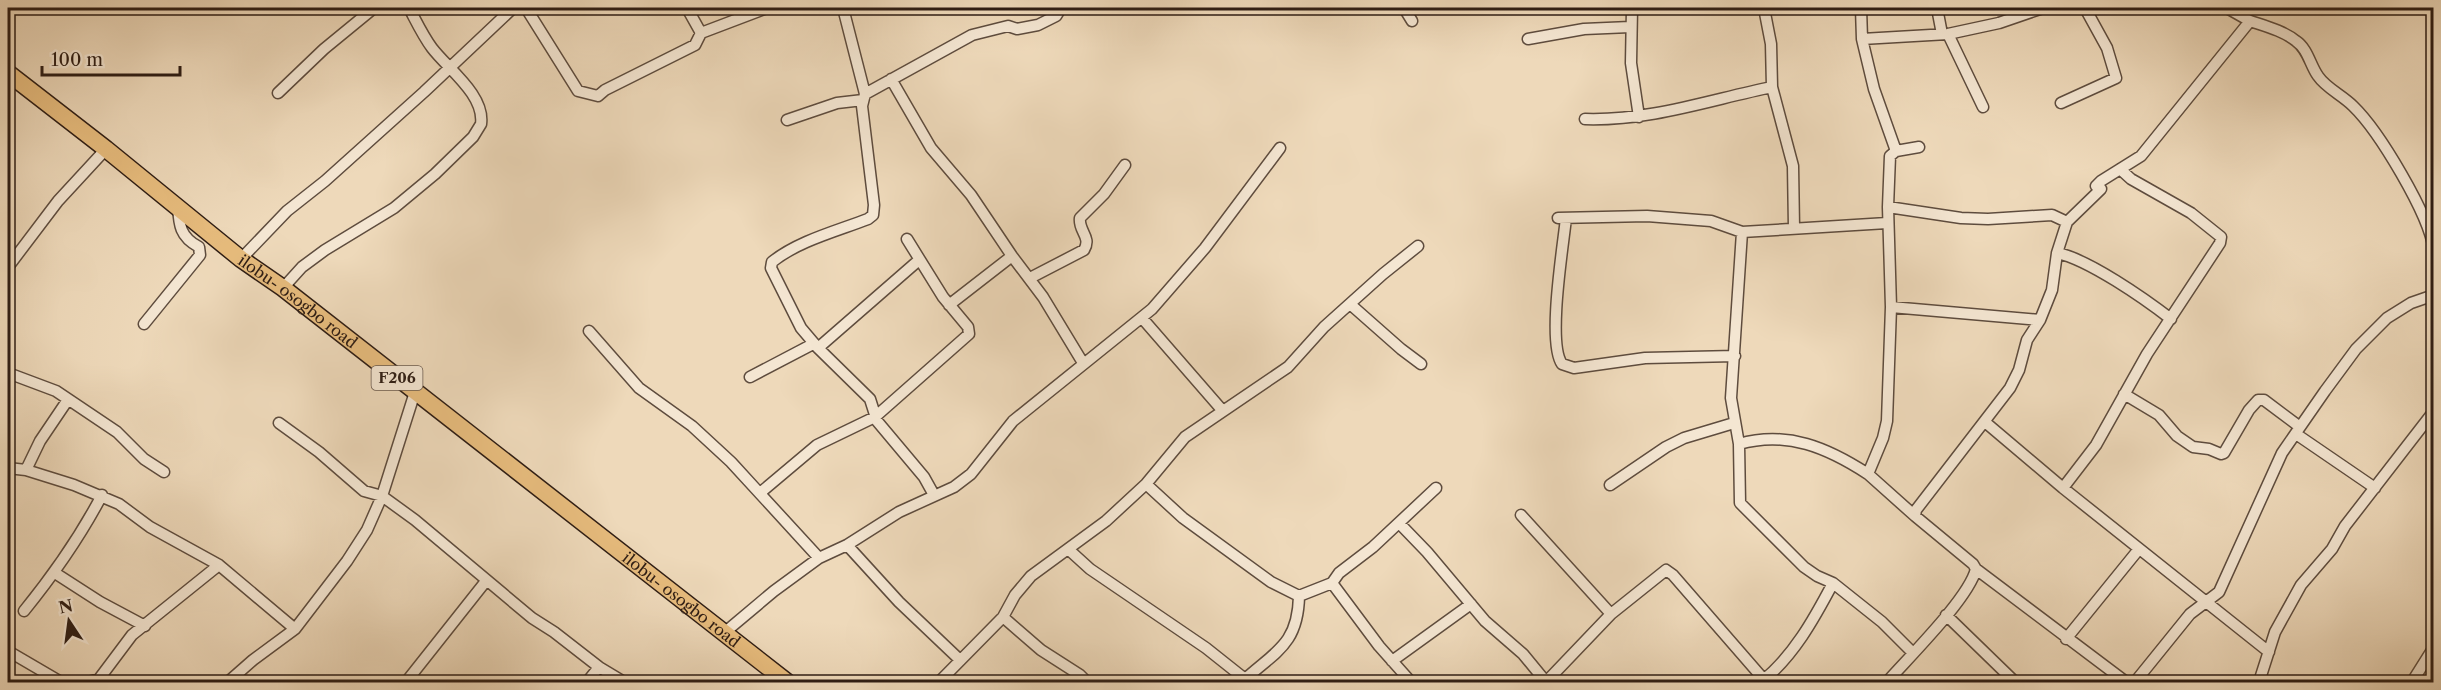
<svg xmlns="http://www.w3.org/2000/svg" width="2441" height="690" font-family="'Libre Caslon Text',serif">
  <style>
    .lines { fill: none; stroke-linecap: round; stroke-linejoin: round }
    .minor-casing { stroke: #5e4c3e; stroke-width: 13 }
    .primary-casing { stroke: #2e1d14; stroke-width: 19 }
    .minor { stroke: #f4e6d2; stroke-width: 10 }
    .primary { stroke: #e7bc7d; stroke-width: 16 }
    .labels { text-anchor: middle; stroke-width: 5; stroke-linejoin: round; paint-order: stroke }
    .shield { fill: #f4e6d2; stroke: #69594d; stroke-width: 1.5 }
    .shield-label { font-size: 15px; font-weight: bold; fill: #2e1d14 }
    .street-label { font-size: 16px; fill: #2e1d14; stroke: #f4e6d2 }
  </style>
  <rect width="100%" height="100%" fill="#eed9ba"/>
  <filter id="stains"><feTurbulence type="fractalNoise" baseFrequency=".00333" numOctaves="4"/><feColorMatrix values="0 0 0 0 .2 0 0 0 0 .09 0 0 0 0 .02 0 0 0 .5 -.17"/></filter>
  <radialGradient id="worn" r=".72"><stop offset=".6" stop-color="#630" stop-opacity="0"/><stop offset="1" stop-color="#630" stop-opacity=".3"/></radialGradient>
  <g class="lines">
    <defs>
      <path id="minor" d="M526,8L578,91L598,96L605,90L695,45L701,33L767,8
        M687,8L701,33
        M843,8L865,94L972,35L1008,26L1017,29L1038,25L1056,16L1061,8
        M1404,8L1412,21
        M1632,8L1631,63L1639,117
        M1764,8L1771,44L1772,87L1793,166L1794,228
        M1861,8L1862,39
        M1937,8L1942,34
        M2227,8L2250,21
        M1948,34L1983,107
        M1528,39L1584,29L1630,27
        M891,79L931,148L971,195L1012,256L1043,297L1083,363
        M278,93L324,49L374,8
        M865,94L862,106L874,205L873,215L868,219C837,231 798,241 772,262L771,268L801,328L818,348L870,399L877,421L924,477L934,495
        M2061,103L2116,78L2107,48L2085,8
        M1585,119C1650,121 1709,100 1772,87
        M787,120L837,103L863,100
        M1919,147L1896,151L1890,156L1888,207L1961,218L1988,219L2052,215L2067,222
        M1896,151L1874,89L1862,39L1948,34L1999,23L2043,8
        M1888,207L1891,307L1887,421L1883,438L1868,474L1915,516
        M1558,218L1647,216L1711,221L1742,232L1887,223
        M1566,218C1563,247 1547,343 1562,364L1574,368L1645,358L1735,356
        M2057,253C2088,259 2145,299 2171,319
        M241,259L287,211L325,181L424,92L513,8
        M8,267L58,201L106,149
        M1030,278L1084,250C1092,237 1078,231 1080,218L1104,194L1125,165
        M283,288L302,267L325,250L394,208L435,174L473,137L481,124C485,95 448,69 432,48C423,36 416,21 409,8
        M1350,304L1401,349L1421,364
        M949,305L1012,256
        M1891,307L2040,320
        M1142,318L1222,410
        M144,324L200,255L199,247C180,237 179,225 178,206
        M589,331L639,388L692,426L731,462L819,558
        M818,348L919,260
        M8,373L56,391L117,432L144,459L164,472
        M750,377L813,344
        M2124,394L2159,415L2177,436L2193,447L2209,449L2221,454L2224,453L2249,410L2258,400H2264L2300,427
        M1985,422L2063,488L2096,445L2147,354L2220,243L2221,237L2191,213L2131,179L2120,169
        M279,423L319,452L364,491L382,496L415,520L532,618L554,632L599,667L624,682
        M2296,434L2375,488
        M1739,444L1731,398L1742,232
        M8,468L26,470L74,485L119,504L150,527L219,565L295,629
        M26,470L40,441L67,401
        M1868,474C1828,448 1787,430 1739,444L1740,503L1804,567L1817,576L1833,583L1882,622L1913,653
        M1146,484L1183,518L1271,582L1299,596L1332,583L1339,573L1373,547L1436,488
        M1610,485L1666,447L1684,438L1734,423
        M2063,488L2269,652
        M760,493L817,445L875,417L969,334L968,327L943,297L907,239
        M1521,515L1611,614
        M1399,523L1427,552L1485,621L1523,654L1546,682
        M847,545L899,602L960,660
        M1068,549L1090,569L1206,648L1245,679
        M1976,569L2126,682
        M55,573L100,602L145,626
        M1332,583L1379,646L1411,682
        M24,611C54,574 80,537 102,495
        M1946,615L2015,682
        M1003,617L1041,650L1080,675L1087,682
        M724,633L774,591L819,558L847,545L899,512L954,487L971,474L1013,421L1152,309L1205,248L1280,148
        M2066,639L2139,549
        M8,651L61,682
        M1392,661L1471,604
        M88,682L99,679L132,635L219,565
        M228,682L253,660L295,629L347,561L367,530L382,496L415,392
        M406,682L486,581
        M587,682L599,667
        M939,682L1003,617L1015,595L1031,576L1106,521L1146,484L1185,437L1288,367L1324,327L1383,274L1418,246
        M1242,682C1274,652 1298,646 1299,596
        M1546,682L1611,614L1666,570L1673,575L1766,682
        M1761,682C1793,657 1814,619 1833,583
        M1887,682C1909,657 1969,598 1976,569L1973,564L1915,516L1916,510L2010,388L2019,370L2027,340L2040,320L2052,290L2057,253L2067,222L2101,189L2096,186L2101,181L2141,156L2250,21C2265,26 2284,31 2296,41C2308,49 2310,65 2318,76C2326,88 2342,95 2353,106C2379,131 2429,214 2434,250
        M2135,682L2190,614L2219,592L2282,453L2325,391L2356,349L2387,318L2411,303L2434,295
        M2259,682L2275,632L2301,585L2332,549L2345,526L2434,411
        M2412,682L2434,647"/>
      <g id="primary">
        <path id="s1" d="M8,73L106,149L241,259L283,288L787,682"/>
      </g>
    </defs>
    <!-- minor casing -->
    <use href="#minor" class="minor-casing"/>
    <!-- primary casing -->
    <use href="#primary" class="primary-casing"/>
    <!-- minor -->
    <use href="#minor" class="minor"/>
    <!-- primary -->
    <use href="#primary" class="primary"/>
  </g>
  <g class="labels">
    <!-- shield labels -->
    <rect class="shield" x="371.5" y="366" width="51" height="24" rx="4.5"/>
    <g class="shield-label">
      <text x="397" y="383">F206</text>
    </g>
    <!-- street labels -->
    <g class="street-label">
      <text dy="6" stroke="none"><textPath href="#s1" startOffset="369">ilobu- osogbo road</textPath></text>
      <text dy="6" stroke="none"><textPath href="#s1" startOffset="855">ilobu- osogbo road</textPath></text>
    </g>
  </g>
  <!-- margin -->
  <rect width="2441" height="690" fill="none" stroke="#eed9ba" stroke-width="30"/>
  <rect x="9" y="9" width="2423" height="672" fill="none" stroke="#2e1d14" stroke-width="3"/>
  <rect x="15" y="15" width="2411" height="660" fill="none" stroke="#2e1d14" stroke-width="1.5"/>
  <!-- north arrow -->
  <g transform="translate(69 621) rotate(347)" stroke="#f4e6d2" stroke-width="4.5" paint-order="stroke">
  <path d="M0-4.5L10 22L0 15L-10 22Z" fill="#2e1d14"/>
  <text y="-9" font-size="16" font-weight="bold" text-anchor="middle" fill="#2e1d14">N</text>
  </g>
  <!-- scale -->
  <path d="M42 66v9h138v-9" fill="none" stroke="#2e1d14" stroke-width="3"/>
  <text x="51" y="66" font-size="18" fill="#2e1d14" stroke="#f4e6d2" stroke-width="4.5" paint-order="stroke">100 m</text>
  <rect width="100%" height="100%" filter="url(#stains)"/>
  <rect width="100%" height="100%" fill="url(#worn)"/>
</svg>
